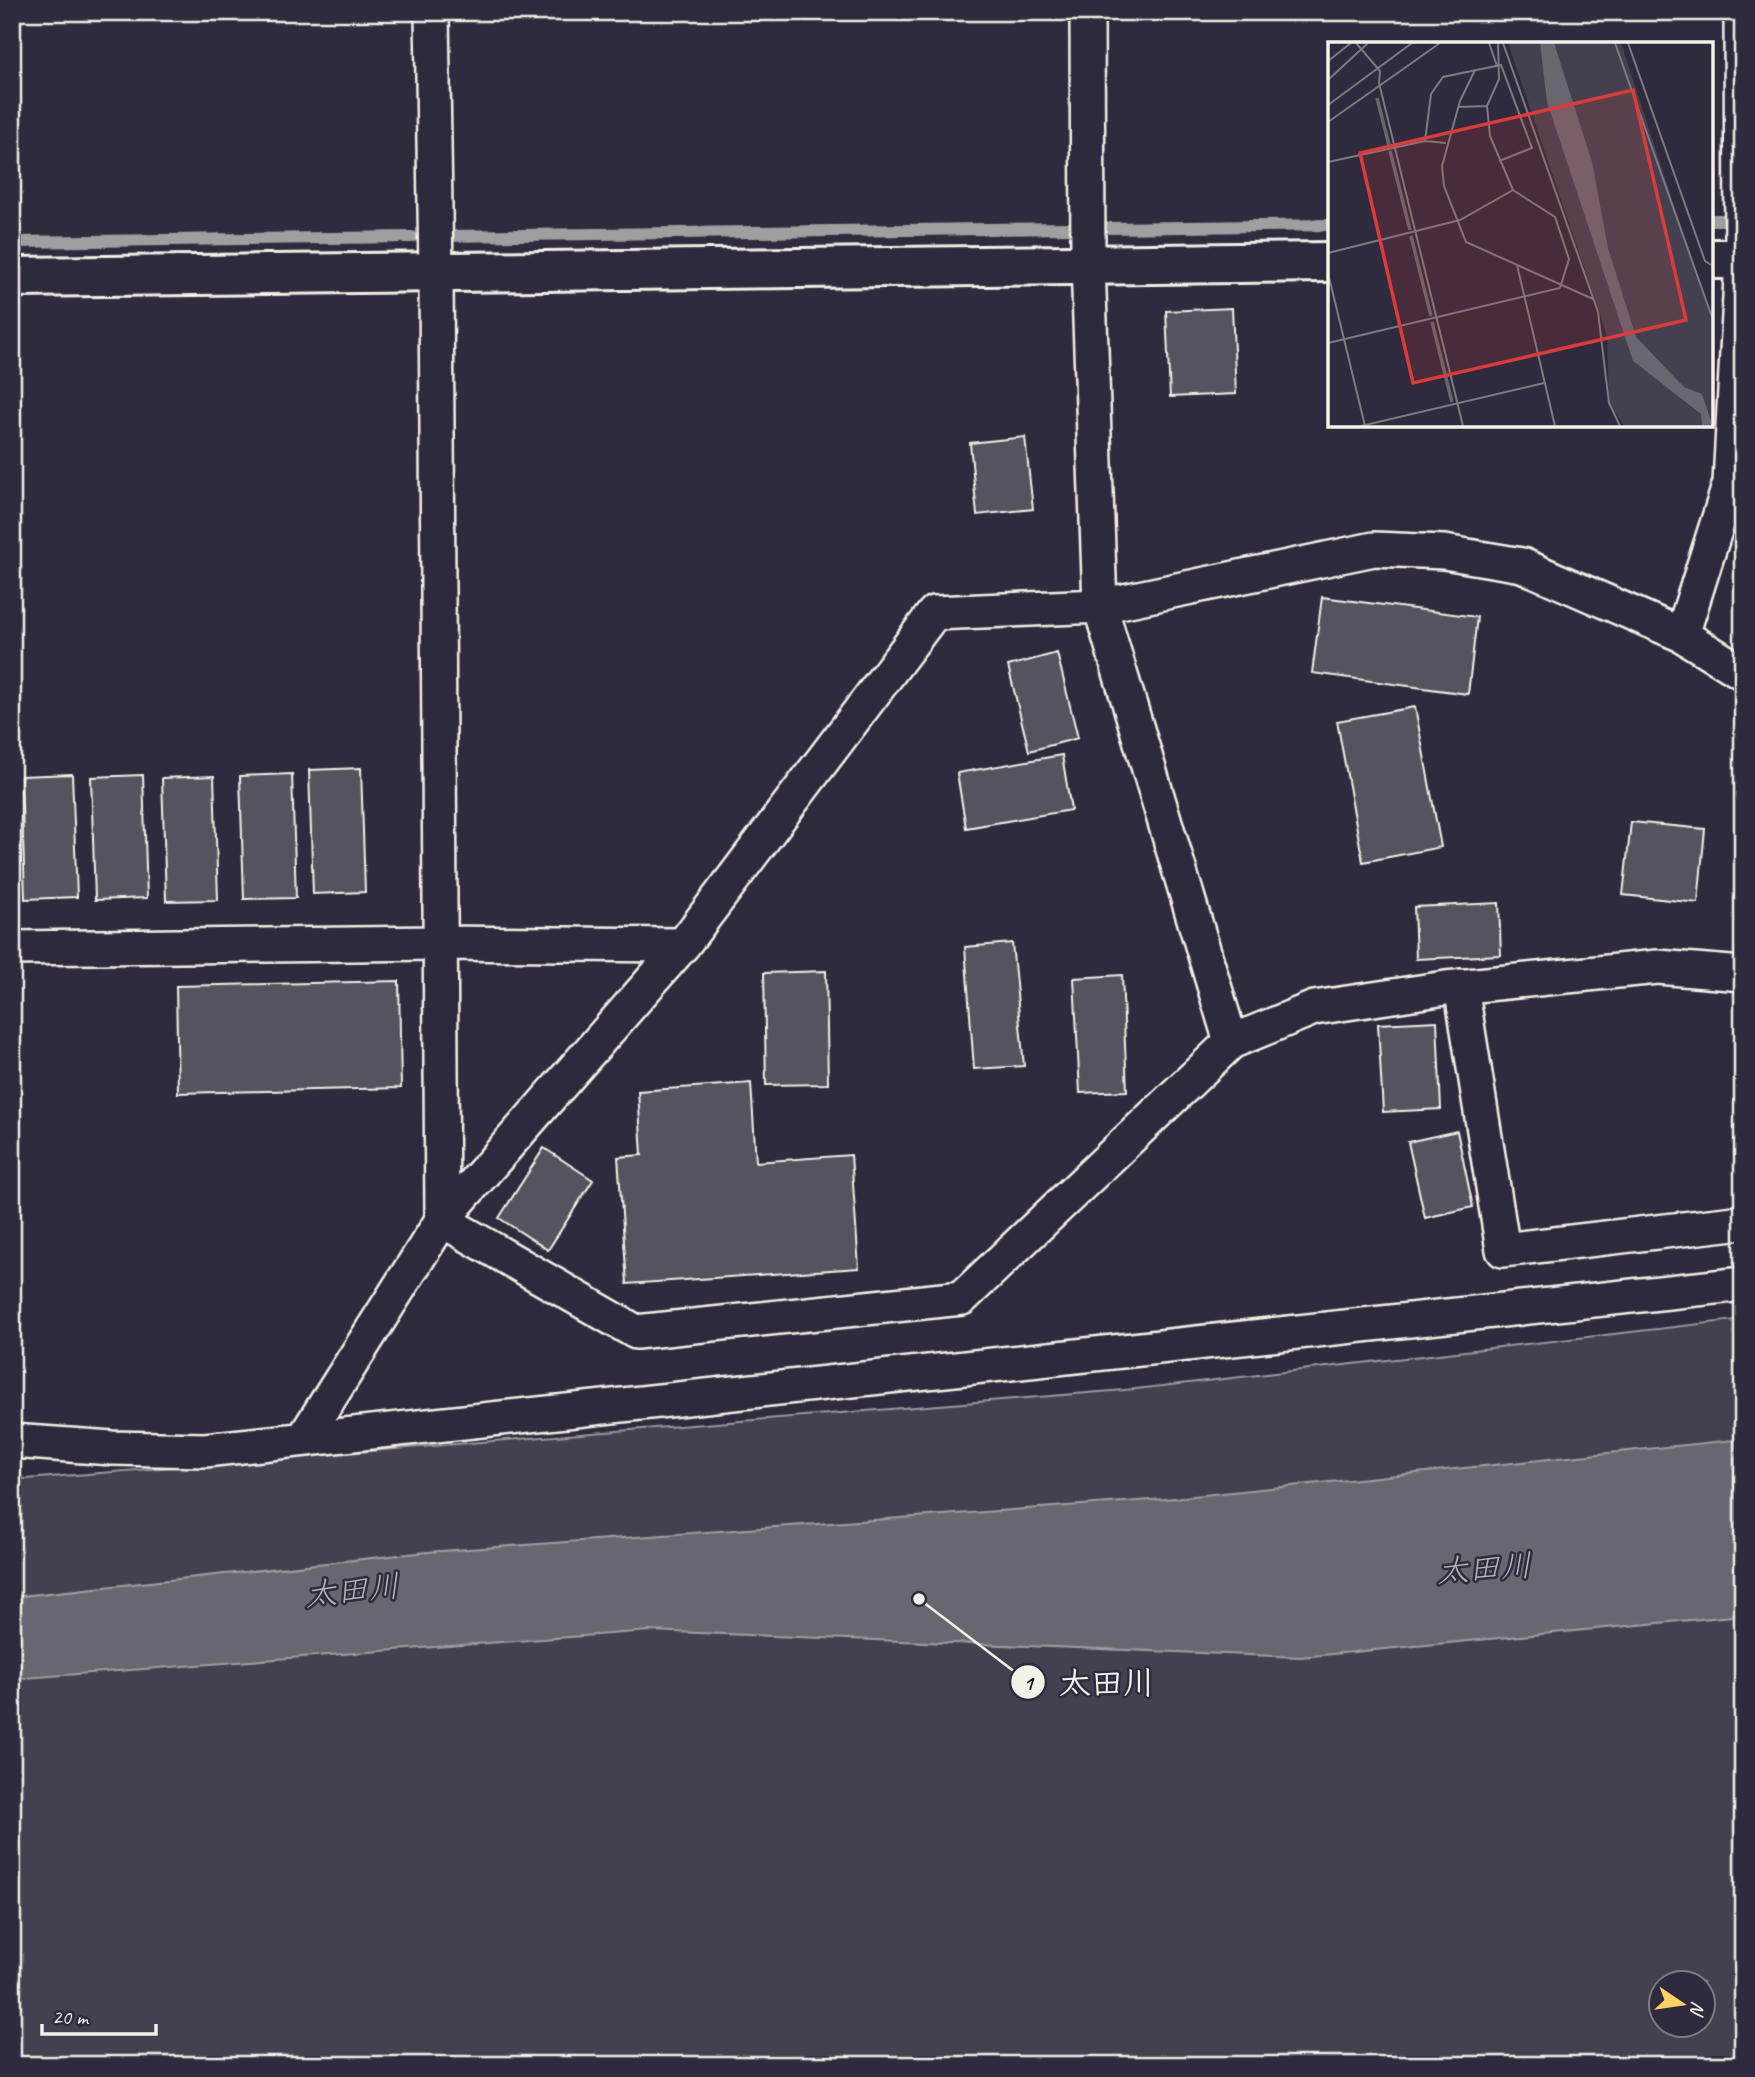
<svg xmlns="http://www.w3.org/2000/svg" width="1755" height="2077" font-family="Caveat,'Klee One',sans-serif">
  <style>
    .green { fill: #454050; stroke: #9c989c; stroke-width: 2; fill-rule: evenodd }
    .water { fill: #6a6670; stroke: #a19ea0; stroke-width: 2 }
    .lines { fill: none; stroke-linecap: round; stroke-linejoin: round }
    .stream { stroke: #a19ea0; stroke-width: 12 }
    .building { fill: #56525f; stroke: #f4f1e8; stroke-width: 2 }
    .street-casing { stroke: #f4f1e8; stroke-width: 38 }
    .secondary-casing { stroke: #f4f1e8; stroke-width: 44 }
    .street { stroke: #2f2a3d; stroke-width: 33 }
    .secondary { stroke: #2f2a3d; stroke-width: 38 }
    .labels { text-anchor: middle; stroke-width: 5; stroke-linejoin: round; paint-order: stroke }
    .water-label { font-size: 32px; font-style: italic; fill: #b6b2b2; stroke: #2f2a3d }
    .inset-river { fill: none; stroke: #6a6670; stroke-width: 3.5 }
    .inset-road { fill: none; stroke: #7e7a81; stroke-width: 2 }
    .view { fill: #d93c3b; fill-opacity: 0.15; stroke: #d93c3b; stroke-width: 3.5 }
    .inset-edge { fill: none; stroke: #f4f1e8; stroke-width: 3.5 }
    .leader { fill: none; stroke: #f4f1e8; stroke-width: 2.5 }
    .callout-dot { fill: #f4f1e8; stroke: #2f2a3d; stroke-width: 2.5 }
    .mark-label { font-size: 21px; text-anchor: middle; font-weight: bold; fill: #111 }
    .callout-label { font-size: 32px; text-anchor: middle; font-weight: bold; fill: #f4f1e8; stroke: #2f2a3d; stroke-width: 5; stroke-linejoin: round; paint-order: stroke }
  </style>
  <rect width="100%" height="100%" fill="#2f2a3d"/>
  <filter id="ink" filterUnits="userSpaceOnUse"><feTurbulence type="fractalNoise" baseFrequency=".0143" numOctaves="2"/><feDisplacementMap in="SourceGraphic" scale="14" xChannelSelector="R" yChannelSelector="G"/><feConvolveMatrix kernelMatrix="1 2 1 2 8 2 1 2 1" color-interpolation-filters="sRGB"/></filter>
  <g filter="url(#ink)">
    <!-- green -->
    <path class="green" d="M1743,1319V2065H12V1476L26,1479L1136,1389ZM1660,1982H1702V2024H1660Z"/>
    <!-- water -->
    <path class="water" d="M1743,1439V1615L1301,1657L649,1631L12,1679V1597L427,1552L1165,1499Z"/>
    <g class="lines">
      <!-- stream -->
      <path class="stream" d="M1711,220H1725
        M1109,228L1330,225
        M446,236L1070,228
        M12,242L412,237"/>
    </g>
    <!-- building -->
    <path class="building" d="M1232,308L1236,394L1170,397L1166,311Z
      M1025,437L1033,509L977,515L970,443Z
      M1322,597L1477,617L1468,694L1312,673Z
      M1057,653L1078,738L1029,751L1008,666Z
      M1415,707L1441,847L1363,862L1337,721Z
      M1062,755L1071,810L966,828L957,773Z
      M361,768L365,892L313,894L309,770Z
      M72,774L77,897L25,899L21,776Z
      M292,774L296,898L244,899L240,776Z
      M143,775L147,898L95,900L91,777Z
      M214,776L218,900L166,901L162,778Z
      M1631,822L1705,829L1698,903L1623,895Z
      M1499,903L1501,955L1416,959L1414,907Z
      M1012,943L1024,1066L974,1069L965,947Z
      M826,971L828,1084L766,1085L764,973Z
      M1122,975L1127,1091L1080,1093L1074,978Z
      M399,981L401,1088L178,1093L176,986Z
      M1437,1021L1441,1109L1383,1112L1378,1024Z
      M751,1083L756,1162L851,1155L859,1268L627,1284L618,1157L642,1155L638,1091Z
      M1457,1131L1473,1207L1425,1218L1408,1142Z
      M544,1148L593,1180L548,1250L499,1218Z"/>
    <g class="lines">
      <defs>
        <path id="street" d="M432,12L436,273L442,1220L636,1332L962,1298L1231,1042L1314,1008L1446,988L1658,967L1743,974
          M1087,12L1088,263L1100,606L1231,1042
          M1682,635L1730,483L1742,259L1741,12
          M12,948L439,943L683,945
          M1461,986L1503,1250L1743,1222
          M304,1438L442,1220L683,945L934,613L1100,606L1374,549L1444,552L1522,565L1682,635L1743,673
          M12,1441L112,1448L205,1450L1743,1284"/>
        <path id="secondary" d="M1711,259H1743
          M12,277L1330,262"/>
      </defs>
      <!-- street casing -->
      <use href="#street" class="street-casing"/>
      <!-- secondary casing -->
      <use href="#secondary" class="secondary-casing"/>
      <!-- street -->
      <use href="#street" class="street"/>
      <!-- secondary -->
      <use href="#secondary" class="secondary"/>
    </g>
  </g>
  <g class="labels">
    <!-- water labels -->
    <g class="water-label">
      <text transform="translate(1484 1568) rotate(-4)" y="11">太田川</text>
      <text transform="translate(352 1590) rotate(-6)" y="11">太田川</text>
    </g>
  </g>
  <!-- overview -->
  <g transform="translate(1328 42)">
    <rect width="385" height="385" fill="#2f2a3d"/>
    <path d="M180,1H293L385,283V383L374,352V384H296L281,361L279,293Z" fill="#454050"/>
    <path d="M212,1H226L264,120L280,206L308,295L356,345L374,352L385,384H374L373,372L305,319L219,60Z" fill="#6a6670"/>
    <path class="inset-river" d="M49,56L61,103M62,109L82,188M83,194L103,274M104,280L124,360"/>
    <path class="inset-road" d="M28,1L52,29L51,41L135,384M161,1L169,24M175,1L270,270L281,361L292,384M287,1L385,278M300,1L377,219L385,224M0,19L23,1M147,28L132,59L114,124L116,144L138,200L265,257M0,38L40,1M0,63L84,1M130,65L159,64M0,80L112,1M97,99L103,52L115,35L173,23L204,106L171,119M0,120L97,99L118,101M0,211L132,178L185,148M189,223L227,384M0,231L37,384M0,301L232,246L241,217L227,175L185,148L162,94L159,64L171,37L170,1M33,384L216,341"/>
    <path class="view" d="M305,48L358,278L85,341L32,111Z"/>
    <rect width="385" height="385" class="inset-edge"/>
  </g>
  <!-- callouts -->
  <path class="leader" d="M919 1599L1028 1682"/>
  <g class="callout-dot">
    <circle cx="919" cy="1599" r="7"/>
    <circle cx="1028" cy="1682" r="18"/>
  </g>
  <g class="mark-label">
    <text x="1028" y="1690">1</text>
  </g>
  <g class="callout-label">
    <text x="1107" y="1694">太田川</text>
  </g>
  <!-- margin -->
  <rect width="1755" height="2077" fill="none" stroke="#2f2a3d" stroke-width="42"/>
  <rect x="21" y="21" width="1713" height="2035" fill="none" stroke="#f4f1e8" stroke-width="2.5" filter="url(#ink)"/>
  <!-- north arrow -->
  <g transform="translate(1682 2004) rotate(103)"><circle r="33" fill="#2f2a3d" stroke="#7e7a81" stroke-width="2"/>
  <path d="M0-5L12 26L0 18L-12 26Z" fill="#ffd166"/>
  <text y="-10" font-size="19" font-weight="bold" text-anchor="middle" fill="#f4f1e8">N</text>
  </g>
  <!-- scale -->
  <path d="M42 2024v10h114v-10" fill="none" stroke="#f4f1e8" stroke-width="3.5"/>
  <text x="52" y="2024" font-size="21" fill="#f4f1e8" stroke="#2f2a3d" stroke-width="5" paint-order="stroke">20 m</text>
</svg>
